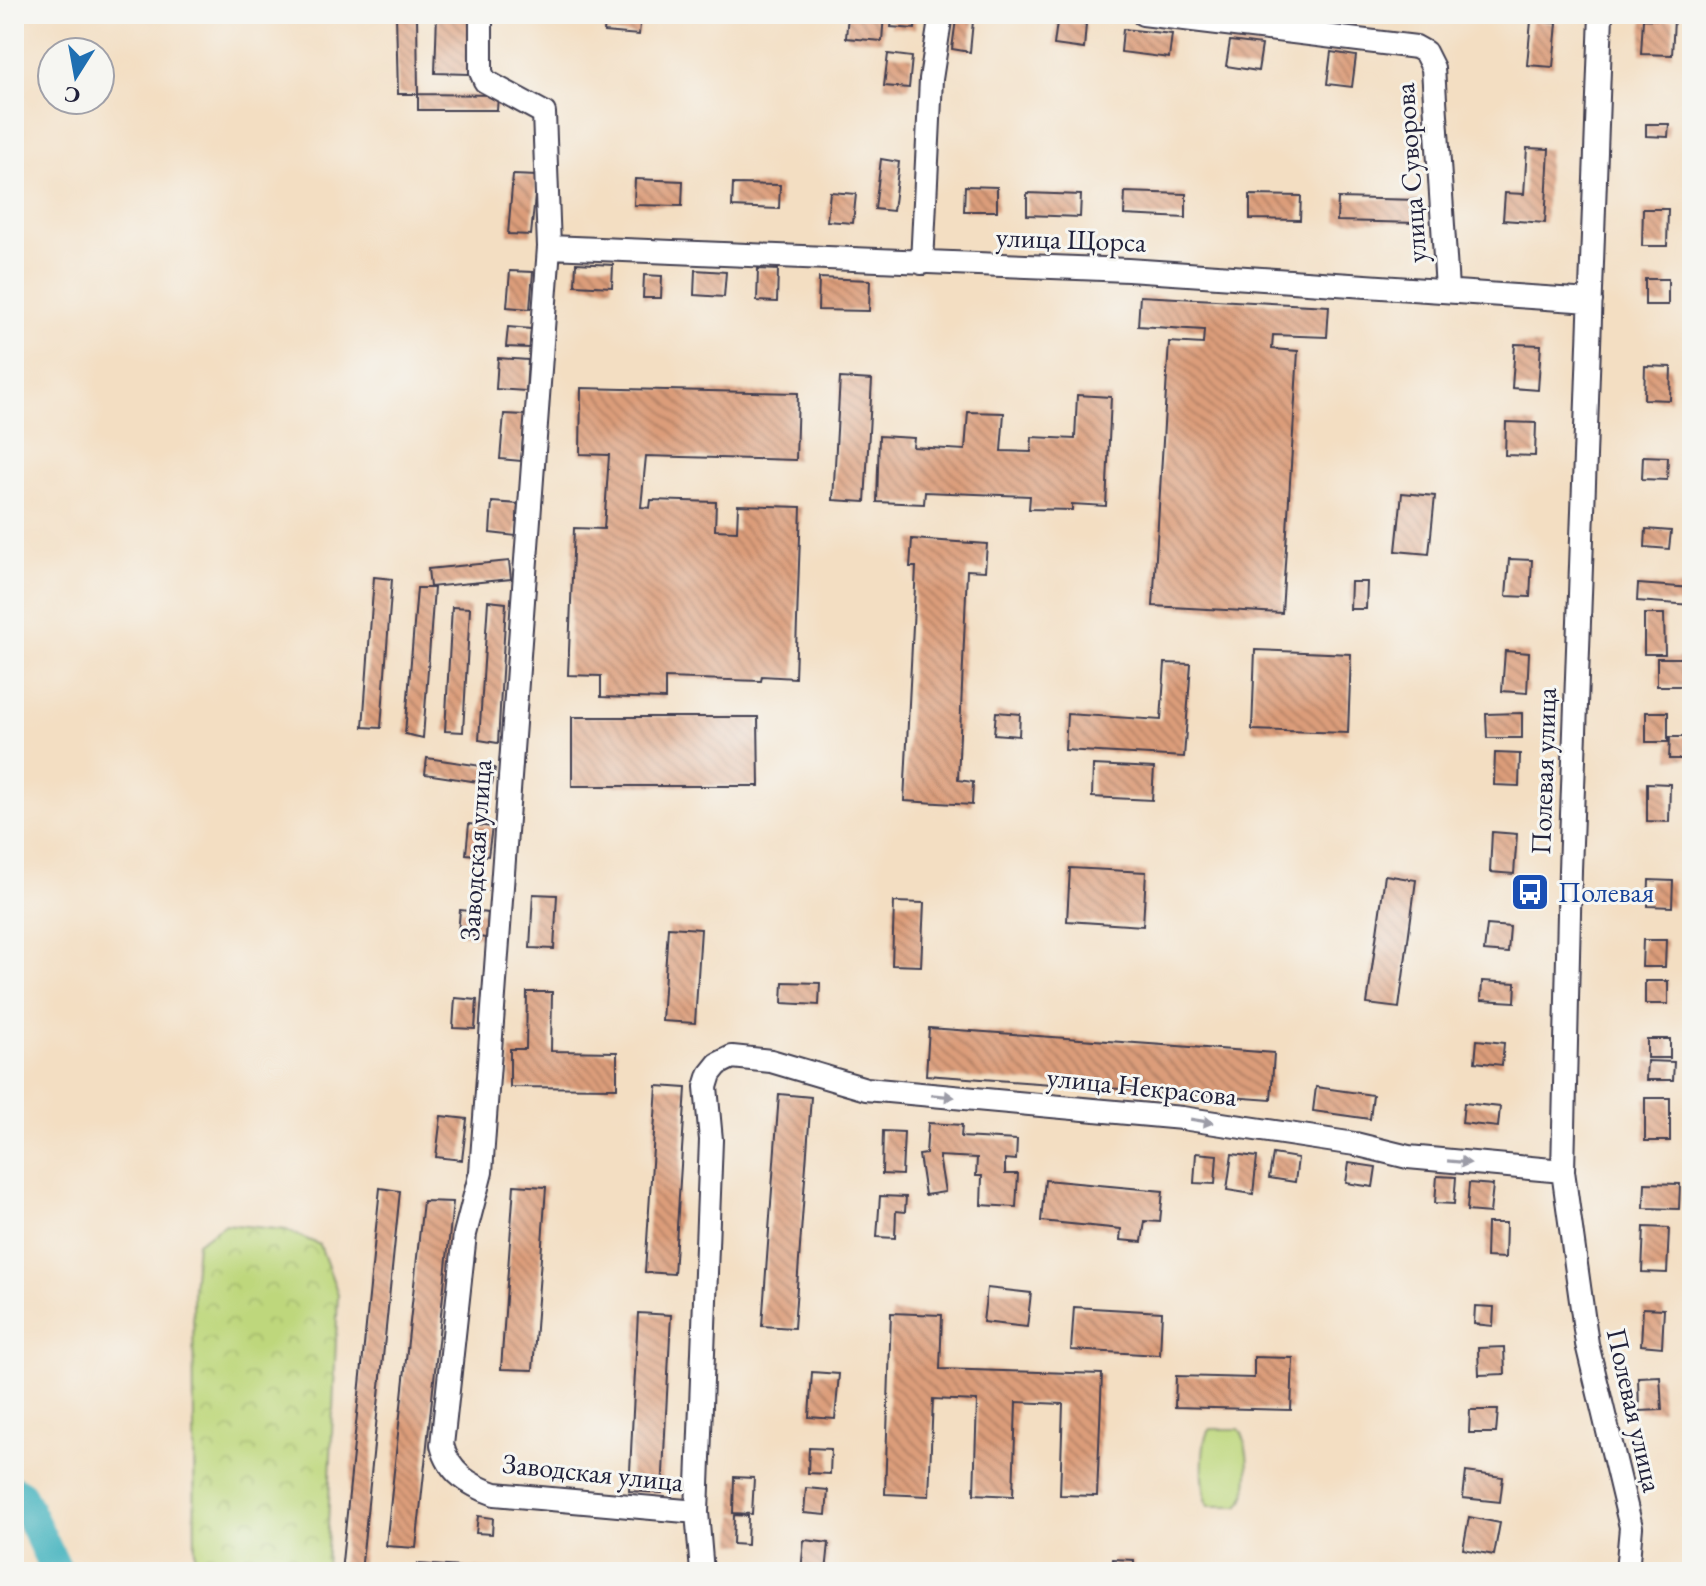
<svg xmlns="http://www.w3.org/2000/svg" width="1706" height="1586" font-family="'EB Garamond',serif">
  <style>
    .park { fill: url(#park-crowns); stroke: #707c5b; stroke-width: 2 }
    .pitch { fill: #bed77b; stroke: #707c5b; stroke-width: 2 }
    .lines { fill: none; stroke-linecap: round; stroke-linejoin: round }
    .river { stroke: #43b2be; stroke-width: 32 }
    .building { fill: url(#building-back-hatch) }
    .minor-casing { stroke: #413e4f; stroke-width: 26 }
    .minor { stroke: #fff; stroke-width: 22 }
    .oneway { fill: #9c9ca7 }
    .labels { text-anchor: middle; stroke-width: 6; stroke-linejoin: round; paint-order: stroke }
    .street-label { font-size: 28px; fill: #22223b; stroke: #f6f6f2 }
    .transit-label { font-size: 28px; fill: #164399; stroke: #f6f6f2; text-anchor: start }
  </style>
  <defs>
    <pattern id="park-crowns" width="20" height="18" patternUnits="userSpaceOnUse" patternTransform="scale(2)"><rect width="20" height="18" fill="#bed77b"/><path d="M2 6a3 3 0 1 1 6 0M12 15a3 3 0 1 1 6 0" fill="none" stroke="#a3b86b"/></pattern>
    <pattern id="building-back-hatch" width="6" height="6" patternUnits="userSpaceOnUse" patternTransform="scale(2)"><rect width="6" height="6" fill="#dc9d7a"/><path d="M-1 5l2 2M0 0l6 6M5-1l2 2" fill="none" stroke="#b28065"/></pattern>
  </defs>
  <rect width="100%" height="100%" fill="#f6f6f2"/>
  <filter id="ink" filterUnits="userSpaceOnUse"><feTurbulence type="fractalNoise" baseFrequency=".0125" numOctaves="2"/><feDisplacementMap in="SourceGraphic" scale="16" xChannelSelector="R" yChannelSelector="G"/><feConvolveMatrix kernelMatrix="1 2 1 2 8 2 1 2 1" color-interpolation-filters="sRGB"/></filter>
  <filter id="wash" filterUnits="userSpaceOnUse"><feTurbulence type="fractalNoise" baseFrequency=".006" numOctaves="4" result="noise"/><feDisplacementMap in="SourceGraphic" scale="32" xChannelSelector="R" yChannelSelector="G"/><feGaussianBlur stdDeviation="1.8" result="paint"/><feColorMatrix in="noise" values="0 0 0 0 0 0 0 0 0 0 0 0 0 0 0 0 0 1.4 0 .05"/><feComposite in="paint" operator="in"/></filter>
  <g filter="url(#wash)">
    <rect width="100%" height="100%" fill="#f3dec2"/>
    <!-- park -->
    <path class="park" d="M225,1224L286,1230L320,1245L338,1294L326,1572H199L195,1565L193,1289L197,1243Z"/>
    <!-- pitch -->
    <path class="pitch" d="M1210,1429H1239C1250,1440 1252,1496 1239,1506H1209C1201,1494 1200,1439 1210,1429Z"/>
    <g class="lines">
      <!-- river -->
      <path class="river" d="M14,1492L21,1496L57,1572"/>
    </g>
    <g id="blocks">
      <!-- building -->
      <path class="building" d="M396,14H417L418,94H398Z
        M437,14H471L469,74L435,73Z
        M606,14H641L639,35L604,32Z
        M848,14H884L882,41L846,38Z
        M893,14H916L915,29L891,27Z
        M956,19L973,21L970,52L952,49Z
        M1643,19L1674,20L1672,55L1641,54Z
        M1531,21L1557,23L1553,67L1527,65Z
        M1057,22L1086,24L1084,49L1054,45Z
        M1123,29L1172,34L1169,58L1121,52Z
        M1230,41L1262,45L1258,71L1226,66Z
        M1331,52L1356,56L1352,87L1327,84Z
        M888,54L912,57L909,88L884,86Z
        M418,94L498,95L497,110H418Z
        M1646,124H1669L1668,137L1646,136Z
        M1527,148L1549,149L1545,223L1503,220L1505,193L1524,194Z
        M881,159L899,162L893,211L875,209Z
        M513,175L537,176L531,235L508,234Z
        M635,179L683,181L682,206L634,205Z
        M733,184L780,185L779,209L732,207Z
        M965,186L997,187V211H964Z
        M830,192L856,194L853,223L827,221Z
        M1125,192L1186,194V218L1124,215Z
        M1027,193L1081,195L1080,217L1027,215Z
        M1250,195L1301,196L1300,220L1250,219Z
        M1338,198L1419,200L1418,223L1337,221Z
        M1643,209H1668L1667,246H1642Z
        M576,263L613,265L612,287L575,285Z
        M758,269L778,270L777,302L757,301Z
        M695,270L726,272L724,297L694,295Z
        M510,271L533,272L530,309L507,307Z
        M644,275L662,276L661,298H643Z
        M819,278L870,280L869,311L818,310Z
        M1645,279H1668V305H1645Z
        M1140,296L1329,306L1327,337L1273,335L1272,349L1298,351L1282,613L1153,606L1169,342L1203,344L1204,330L1138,326Z
        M508,327L531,329L530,348L506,347Z
        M1515,344L1541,345L1538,390L1512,388Z
        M498,358L528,360L526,391L496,389Z
        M1645,366L1671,367L1670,400L1644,399Z
        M840,378L872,380L865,502L833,500Z
        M581,388L798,393L796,460L646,456L641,507L650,508L651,500L716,502L715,530L737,531L738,505L801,507L795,678L762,676L761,681L665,678V699L601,697V676L568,675L574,528L604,529L609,455L580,454Z
        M1077,395L1111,397L1106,506L1072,504V510L1029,509L1030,496L925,492L924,504L877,502L879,436L914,438L913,447L965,450L968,412L1004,413L1001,451L1031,452L1032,437L1075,439Z
        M504,414L525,415L521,461L500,459Z
        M1506,422L1536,423L1535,456L1505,455Z
        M1643,456L1668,457L1667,480L1642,479Z
        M1402,493L1435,496L1429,554L1396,551Z
        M492,502L518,504L516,536L490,533Z
        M1646,529L1671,531L1669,549L1645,547Z
        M912,539L987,544L985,571L967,570L958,780L973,782L972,805L904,801L916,567H910Z
        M1509,559L1532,560L1530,597L1506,596Z
        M509,561L511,579L430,587L428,569Z
        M374,577L392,579L381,728L363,727Z
        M1351,582H1367L1366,609H1350Z
        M1638,584L1692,588V605L1637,601Z
        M417,588H434L423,738L405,734Z
        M488,601L506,603L498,743L479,740Z
        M452,607L470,608L463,732L445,731Z
        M1644,614H1664L1665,654H1644Z
        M1255,650L1351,654L1348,733L1252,730Z
        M1505,651L1529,653L1527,693L1502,691Z
        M1657,658H1684L1685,686H1657Z
        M1165,663L1191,664L1184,757L1065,750L1067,714L1161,720Z
        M996,712L1020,714L1019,736L994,734Z
        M1646,712H1668V742H1646Z
        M1522,713V738H1487L1486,714Z
        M572,717H758L759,786H572Z
        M1670,737H1687V759H1669Z
        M1495,753L1520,754L1519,786L1494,785Z
        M427,758L495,768L492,784L425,774Z
        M1093,765L1154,768L1152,800L1092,797Z
        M1647,783L1670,784L1669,822L1647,821Z
        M469,824L492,827L488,856L466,854Z
        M1492,832L1517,834L1514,874L1490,872Z
        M1070,868L1146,872L1143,926L1067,921Z
        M1385,875L1416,880L1399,1008L1367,1004Z
        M1649,880L1673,881L1672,907L1648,906Z
        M533,894L557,895L554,949L530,948Z
        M894,902L924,903L921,966L892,965Z
        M460,910L488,913L486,938L458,934Z
        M1487,925L1510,927L1508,953L1484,951Z
        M668,927L701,929L695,1023L662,1021Z
        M1643,940H1666L1665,967H1642Z
        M1482,981L1516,983L1515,1002L1481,1000Z
        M1645,981H1668V1004H1645Z
        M783,982L820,983L819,1005L782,1003Z
        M527,992H552L551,1051L617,1052V1088L510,1087V1049H526Z
        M455,998L477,1000L475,1029L453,1028Z
        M929,1028L1274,1053L1271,1100L926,1075Z
        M1647,1039H1670V1058H1647Z
        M1477,1040L1504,1043L1502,1065L1475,1062Z
        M1647,1061L1674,1062L1673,1080H1646Z
        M657,1086L686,1088L674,1274L645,1272Z
        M1316,1087L1373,1095L1370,1119L1313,1111Z
        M779,1094L811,1097L794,1328L762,1326Z
        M1645,1098H1670V1141H1645Z
        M1464,1103L1500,1107L1498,1127L1462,1123Z
        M441,1116L467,1119L462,1160L436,1157Z
        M928,1123L962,1125L961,1137L1017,1140L1016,1160L1005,1159V1174H1018L1016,1207L981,1205L982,1176H976L977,1158L939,1156L945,1192L925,1195L919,1155L926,1154Z
        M883,1131L904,1132L902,1175L882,1174Z
        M1196,1153L1217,1155L1215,1184L1194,1183Z
        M1232,1154L1257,1157L1253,1194L1227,1190Z
        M1273,1154L1298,1158L1295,1182L1269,1178Z
        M1349,1163L1376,1167L1373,1187L1346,1183Z
        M1437,1176L1456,1177L1454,1204L1435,1203Z
        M1045,1180L1163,1191L1160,1222L1145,1221L1142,1242L1120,1240L1121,1229L1041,1221Z
        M1469,1183L1493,1185L1490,1213L1467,1211Z
        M1645,1183L1680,1184L1679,1209L1644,1208Z
        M514,1185L546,1187L533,1370L501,1369Z
        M380,1188L400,1191L361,1572H341Z
        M880,1196L906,1197L905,1212L896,1211L895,1238L877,1237Z
        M423,1201L453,1202L416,1548L386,1546Z
        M1487,1223H1506L1505,1258L1486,1257Z
        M1644,1227L1669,1228L1667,1273L1642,1272Z
        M987,1288L1031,1293L1027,1327L983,1322Z
        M1475,1306L1494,1307L1493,1326L1474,1324Z
        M1074,1307L1162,1312L1160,1355L1071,1350Z
        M1643,1308L1664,1309L1662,1347L1641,1345Z
        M638,1313L671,1315L662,1493L629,1491Z
        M891,1313L942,1315L940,1369L1102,1374L1097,1496L1060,1495L1063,1404L1016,1402L1013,1496L974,1494L977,1401L933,1399L929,1496L885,1494Z
        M1504,1347L1505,1374L1479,1375L1478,1348Z
        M1254,1357L1293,1358L1291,1410L1175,1407L1176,1376L1254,1378Z
        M812,1372L839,1374L835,1419L809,1417Z
        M1660,1376L1662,1410L1639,1411L1638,1377Z
        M1470,1410H1498L1496,1433H1469Z
        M809,1448L831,1449L830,1474L808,1473Z
        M1466,1472L1503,1477L1500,1502L1463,1498Z
        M734,1477L754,1478L752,1514L733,1513Z
        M806,1488L828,1490L826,1515L804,1513Z
        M734,1515L748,1516L747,1545L733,1544Z
        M478,1516L493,1518L492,1534L476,1533Z
        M1469,1517L1500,1523L1494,1555L1463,1549Z
        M804,1540L829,1543L826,1572H801Z
        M1113,1559L1134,1560V1572H1112Z
        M418,1564L503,1570V1572H417Z"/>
    </g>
  </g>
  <g filter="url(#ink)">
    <use href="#blocks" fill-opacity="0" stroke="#413e4f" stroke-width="2"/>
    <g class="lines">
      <defs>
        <path id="minor" d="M481,14V72L485,81L544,113L549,247L481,1172L465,1234L442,1445C449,1473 469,1485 495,1494L697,1512L702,1572
          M1143,14L1416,47L1425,52L1433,68L1447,289
          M1601,14L1570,870L1563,1171L1587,1344L1631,1527L1627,1572
          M549,247L1128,270L1591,301
          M922,263L931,79L941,14
          M697,1512L711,1140L706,1087L710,1074L718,1064L732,1057L771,1061L866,1089L1182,1118L1355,1144L1408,1157L1563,1171"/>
      </defs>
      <!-- minor casing -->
      <use href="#minor" class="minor-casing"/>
      <!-- minor -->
      <use href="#minor" class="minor"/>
    </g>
    <!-- one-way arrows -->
    <defs><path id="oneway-solid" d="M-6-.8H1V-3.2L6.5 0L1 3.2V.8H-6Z" transform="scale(2)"/></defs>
    <g class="oneway">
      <use href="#oneway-solid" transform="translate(943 1096) rotate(5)"/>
      <use href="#oneway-solid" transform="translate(1202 1121) rotate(9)"/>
      <use href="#oneway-solid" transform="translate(1459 1162) rotate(5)"/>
    </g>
  </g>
  <!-- icons -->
  <defs>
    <symbol id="bus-square" viewBox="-11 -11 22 22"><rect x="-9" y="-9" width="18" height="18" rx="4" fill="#1a4fb4" stroke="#f6f6f2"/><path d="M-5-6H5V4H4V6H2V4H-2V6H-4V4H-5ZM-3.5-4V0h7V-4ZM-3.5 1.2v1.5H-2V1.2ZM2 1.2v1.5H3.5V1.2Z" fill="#fff"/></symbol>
  </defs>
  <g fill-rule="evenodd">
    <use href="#bus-square" x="1508" y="870" width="44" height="44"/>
  </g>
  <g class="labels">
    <!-- street labels -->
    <g class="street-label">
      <text transform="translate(1410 173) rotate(-94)" y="10">улица Суворова</text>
      <text transform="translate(1071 239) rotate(2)" y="10">улица Щорса</text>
      <text transform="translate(1543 771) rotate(-88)" y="10">Полевая улица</text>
      <text transform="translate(475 850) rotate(-86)" y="10">Заводская улица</text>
      <text transform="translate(1142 1086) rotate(6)" y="10">улица Некрасова</text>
      <text transform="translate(1635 1410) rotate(77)" y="10">Полевая улица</text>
      <text transform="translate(593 1472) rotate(6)" y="10">Заводская улица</text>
    </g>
    <!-- transit labels -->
    <g class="transit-label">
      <text x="1558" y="902">Полевая</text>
    </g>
  </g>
  <!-- margin -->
  <rect width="1706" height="1586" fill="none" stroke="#f6f6f2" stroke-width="48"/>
  <!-- north arrow -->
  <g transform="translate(76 76) rotate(191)"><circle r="38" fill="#f6f6f2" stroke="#a1a1a9" stroke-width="2"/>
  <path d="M0-6L14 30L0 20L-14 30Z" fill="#1f6fb2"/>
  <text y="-12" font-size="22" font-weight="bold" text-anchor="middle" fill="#22223b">С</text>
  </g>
</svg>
